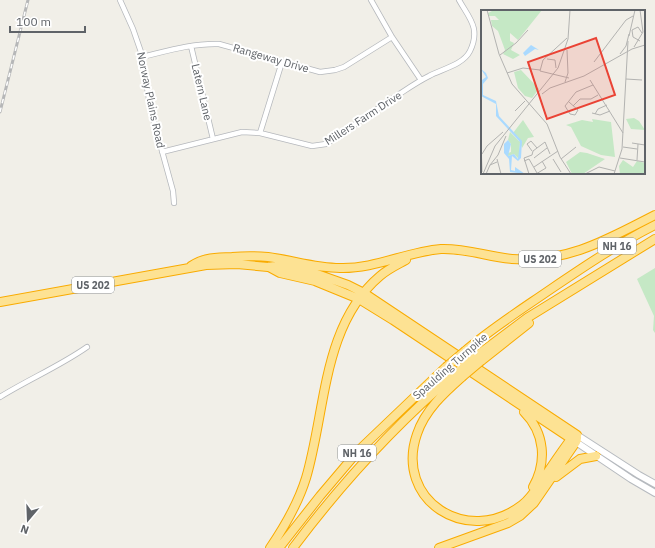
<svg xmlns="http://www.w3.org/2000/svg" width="655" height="548" font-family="'IBM Plex Sans',sans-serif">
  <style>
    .green { fill: #c5e8c5 }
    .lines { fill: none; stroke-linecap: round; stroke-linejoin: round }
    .street-casing { stroke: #b5b8bc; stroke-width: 6 }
    .secondary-casing { stroke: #b6babf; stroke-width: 8 }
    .highway-casing { stroke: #f9ab00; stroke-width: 10 }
    .street { stroke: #fff; stroke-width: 4.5 }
    .secondary { stroke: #fff; stroke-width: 6 }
    .highway { stroke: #fde293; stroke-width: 8 }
    .rail-casing { stroke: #b6b7b8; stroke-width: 3 }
    .rail { stroke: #fff; stroke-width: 1.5; stroke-dasharray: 4.5; stroke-linecap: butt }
    .highway-bridge-casing { stroke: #f9ab00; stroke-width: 10; stroke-linecap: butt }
    .highway-bridge { stroke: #fde293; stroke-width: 8 }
    .labels { text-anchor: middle; stroke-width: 4; stroke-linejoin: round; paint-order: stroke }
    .shield { fill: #fff; stroke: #8f9295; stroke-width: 1 }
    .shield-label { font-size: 10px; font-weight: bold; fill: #5f6368 }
    .street-label { font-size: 11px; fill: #5f6368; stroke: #fff }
    .inset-road { fill: none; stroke: #b3b3b1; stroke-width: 1 }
    .view { fill: #ea4335; fill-opacity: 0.15; stroke: #ea4335; stroke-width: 2 }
    .inset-edge { fill: none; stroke: #5f6368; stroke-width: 2 }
  </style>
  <rect width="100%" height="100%" fill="#f1efe8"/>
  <!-- green -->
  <path class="green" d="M655,268V333L653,330L654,316L637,279Z"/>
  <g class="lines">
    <defs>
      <path id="street" d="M120,0L133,29L141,52L151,111L173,191L174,203
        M371,0L392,37L421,80
        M191,46L213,139
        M142,57C167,51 193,43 219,44L320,72L335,70L344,67L392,37
        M260,133L282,62
        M162,152L242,132L260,133L312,146L326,144C348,129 369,115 390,100C403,92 415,83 429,76C442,69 463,65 470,51C481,28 469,18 459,0
        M0,397C29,379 60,366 87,347"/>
      <path id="secondary" d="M577,435L639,475L655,484
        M576,442L631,479L655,493"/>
      <path id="highway" d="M191,266C203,258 217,257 232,257C244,256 256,256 268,257C292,260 315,268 340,268C375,269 406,252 441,249C465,248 489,257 512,259C568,263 608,239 655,215
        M269,267L280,273L315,281L359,299L393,320L576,442
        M0,302L206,265L237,264L268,267L282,265L314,273L348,285L364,293L577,435
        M465,351C492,328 522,309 551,289C585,266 619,243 655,225
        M475,357L527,318L655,239
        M481,361L529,323
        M462,377C444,393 425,410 417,434C394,500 467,547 522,505C531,498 537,488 543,479C552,466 561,452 571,439L574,437
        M524,412C545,433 547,462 533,487
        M556,477L580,459L596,456
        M270,548C285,526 298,504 306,478C326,411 322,325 380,276C388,269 397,265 406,260
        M279,548L320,496L359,450L446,367
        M293,548C341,484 395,425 456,373
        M439,548L508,523L520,516L534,503L576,442L577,438"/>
    </defs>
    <!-- street casing -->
    <use href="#street" class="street-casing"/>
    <!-- secondary casing -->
    <use href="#secondary" class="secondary-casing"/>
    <!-- highway casing -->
    <use href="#highway" class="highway-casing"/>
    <!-- street -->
    <use href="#street" class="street"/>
    <!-- secondary -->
    <use href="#secondary" class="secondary"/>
    <!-- highway -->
    <use href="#highway" class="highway"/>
    <defs>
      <path id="rail" d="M0,112L28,0"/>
    </defs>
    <!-- rail casing -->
    <use href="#rail" class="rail-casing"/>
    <!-- rail -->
    <use href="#rail" class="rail"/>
    <defs>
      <path id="highway-bridge" d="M446,367L465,351
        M456,373L475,357
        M462,377L481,361"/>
    </defs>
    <!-- highway-bridge casing -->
    <use href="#highway-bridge" class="highway-bridge-casing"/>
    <!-- highway-bridge -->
    <use href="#highway-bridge" class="highway-bridge"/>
  </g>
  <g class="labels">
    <!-- shield labels -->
    <g class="shield">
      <rect x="598" y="238" width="38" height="16" rx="3"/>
      <rect x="519" y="251" width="42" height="16" rx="3"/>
      <rect x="72" y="277" width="42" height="16" rx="3"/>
      <rect x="338" y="445" width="38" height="16" rx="3"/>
    </g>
    <g class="shield-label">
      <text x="617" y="250">NH 16</text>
      <text x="540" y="263">US 202</text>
      <text x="93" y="289">US 202</text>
      <text x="357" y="457">NH 16</text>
    </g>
    <!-- street labels -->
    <g class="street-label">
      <text transform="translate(271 58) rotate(16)" y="4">Rangeway Drive</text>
      <text transform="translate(202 92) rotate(77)" y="4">Latern Lane</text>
      <text transform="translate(151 100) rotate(78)" y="4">Norway Plains Road</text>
      <text transform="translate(363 118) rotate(-33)" y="4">Millers Farm Drive</text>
      <text transform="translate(450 366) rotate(-41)" y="4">Spaulding Turnpike</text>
    </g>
  </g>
  <!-- overview -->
  <g transform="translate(481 10)">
    <rect width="164" height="164" fill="#f1efe8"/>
    <path d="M13,0H61L37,30L29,23V31L33,33L30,40L39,45L32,49L22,44L24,40L17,21L11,16L10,10H18L14,6H8L7,3ZM40,60L58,79L51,88L44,86L37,78L33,62ZM153,108L158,111L164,120L150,119L145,109ZM111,109L130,112L134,147L120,145L100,136L90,117L85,115L101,110L112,112ZM42,110L53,127L47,128L41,138L37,127L32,123ZM29,122L39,132L38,149L33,144L27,146V143L30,142V134L27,130ZM99,142L106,143L124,149L102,164H91L85,152ZM142,150L152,157L156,151L164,153V164H139L138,156Z" fill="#c5e8c5"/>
    <path d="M50,35L58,40L54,39L44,46L42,43ZM0,59L5,63L7,68L2,74V85L15,91L18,106L41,131L40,148L37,151L31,146L30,160L34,161V157L44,164L29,162L28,149L23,143V134L27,130L30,134L27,146L33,144L37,149L39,132L15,106V94L0,86L1,70L5,67Z" fill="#aadaff"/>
    <path class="inset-road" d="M6,0L18,44L31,74L66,114L79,147L90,164M148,26L154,0M159,31L152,27L151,20L157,17L161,23M153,37L162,22L159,0M139,44L145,36L148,24M19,45L35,33L47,20M66,49L74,50L75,58M113,52L145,10L152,6M59,61L62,50L86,28M59,61L88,68M26,63L42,58L59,60M145,69L161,70M109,70L142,123M84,72L87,63L86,40M61,84L69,78L103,66L151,39L164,35M88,92L97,100L94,105L89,104L84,96L95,82L112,75M92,96L99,89H110L117,85M34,101L44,91M111,103L119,105L129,101M114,104L117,99L126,95M0,131L1,162M151,133L164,135M142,137L156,139M51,141L46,134L50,131L56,138M1,144L6,136L22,122M51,145L52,141L64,132L69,144M53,148L66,138M139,148L164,152M16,149L20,164M72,149L80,162M80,149L95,137M156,150L157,134M43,151L48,149L56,163M9,155L17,145L25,126M53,157L77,141M2,164L14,136L77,58L87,29L89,0M5,164L9,155L16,152M48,164L43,148L51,145M55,164L65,158L61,151M104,164L118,157L134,161M133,164L141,139L147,31"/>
    <path class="view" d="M115,28L134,85L66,109L47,52Z"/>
    <rect width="164" height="164" class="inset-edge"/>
  </g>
  <!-- north arrow -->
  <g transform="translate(28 520) rotate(199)" stroke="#ffffff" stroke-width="3" paint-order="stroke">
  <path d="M0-3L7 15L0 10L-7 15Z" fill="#5f6368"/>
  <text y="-6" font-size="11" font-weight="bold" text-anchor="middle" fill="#5f6368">N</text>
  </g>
  <!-- scale -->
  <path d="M10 26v6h75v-6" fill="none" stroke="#5f6368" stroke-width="2"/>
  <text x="16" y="26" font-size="12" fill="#5f6368" stroke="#ffffff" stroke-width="3" paint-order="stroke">100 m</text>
</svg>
